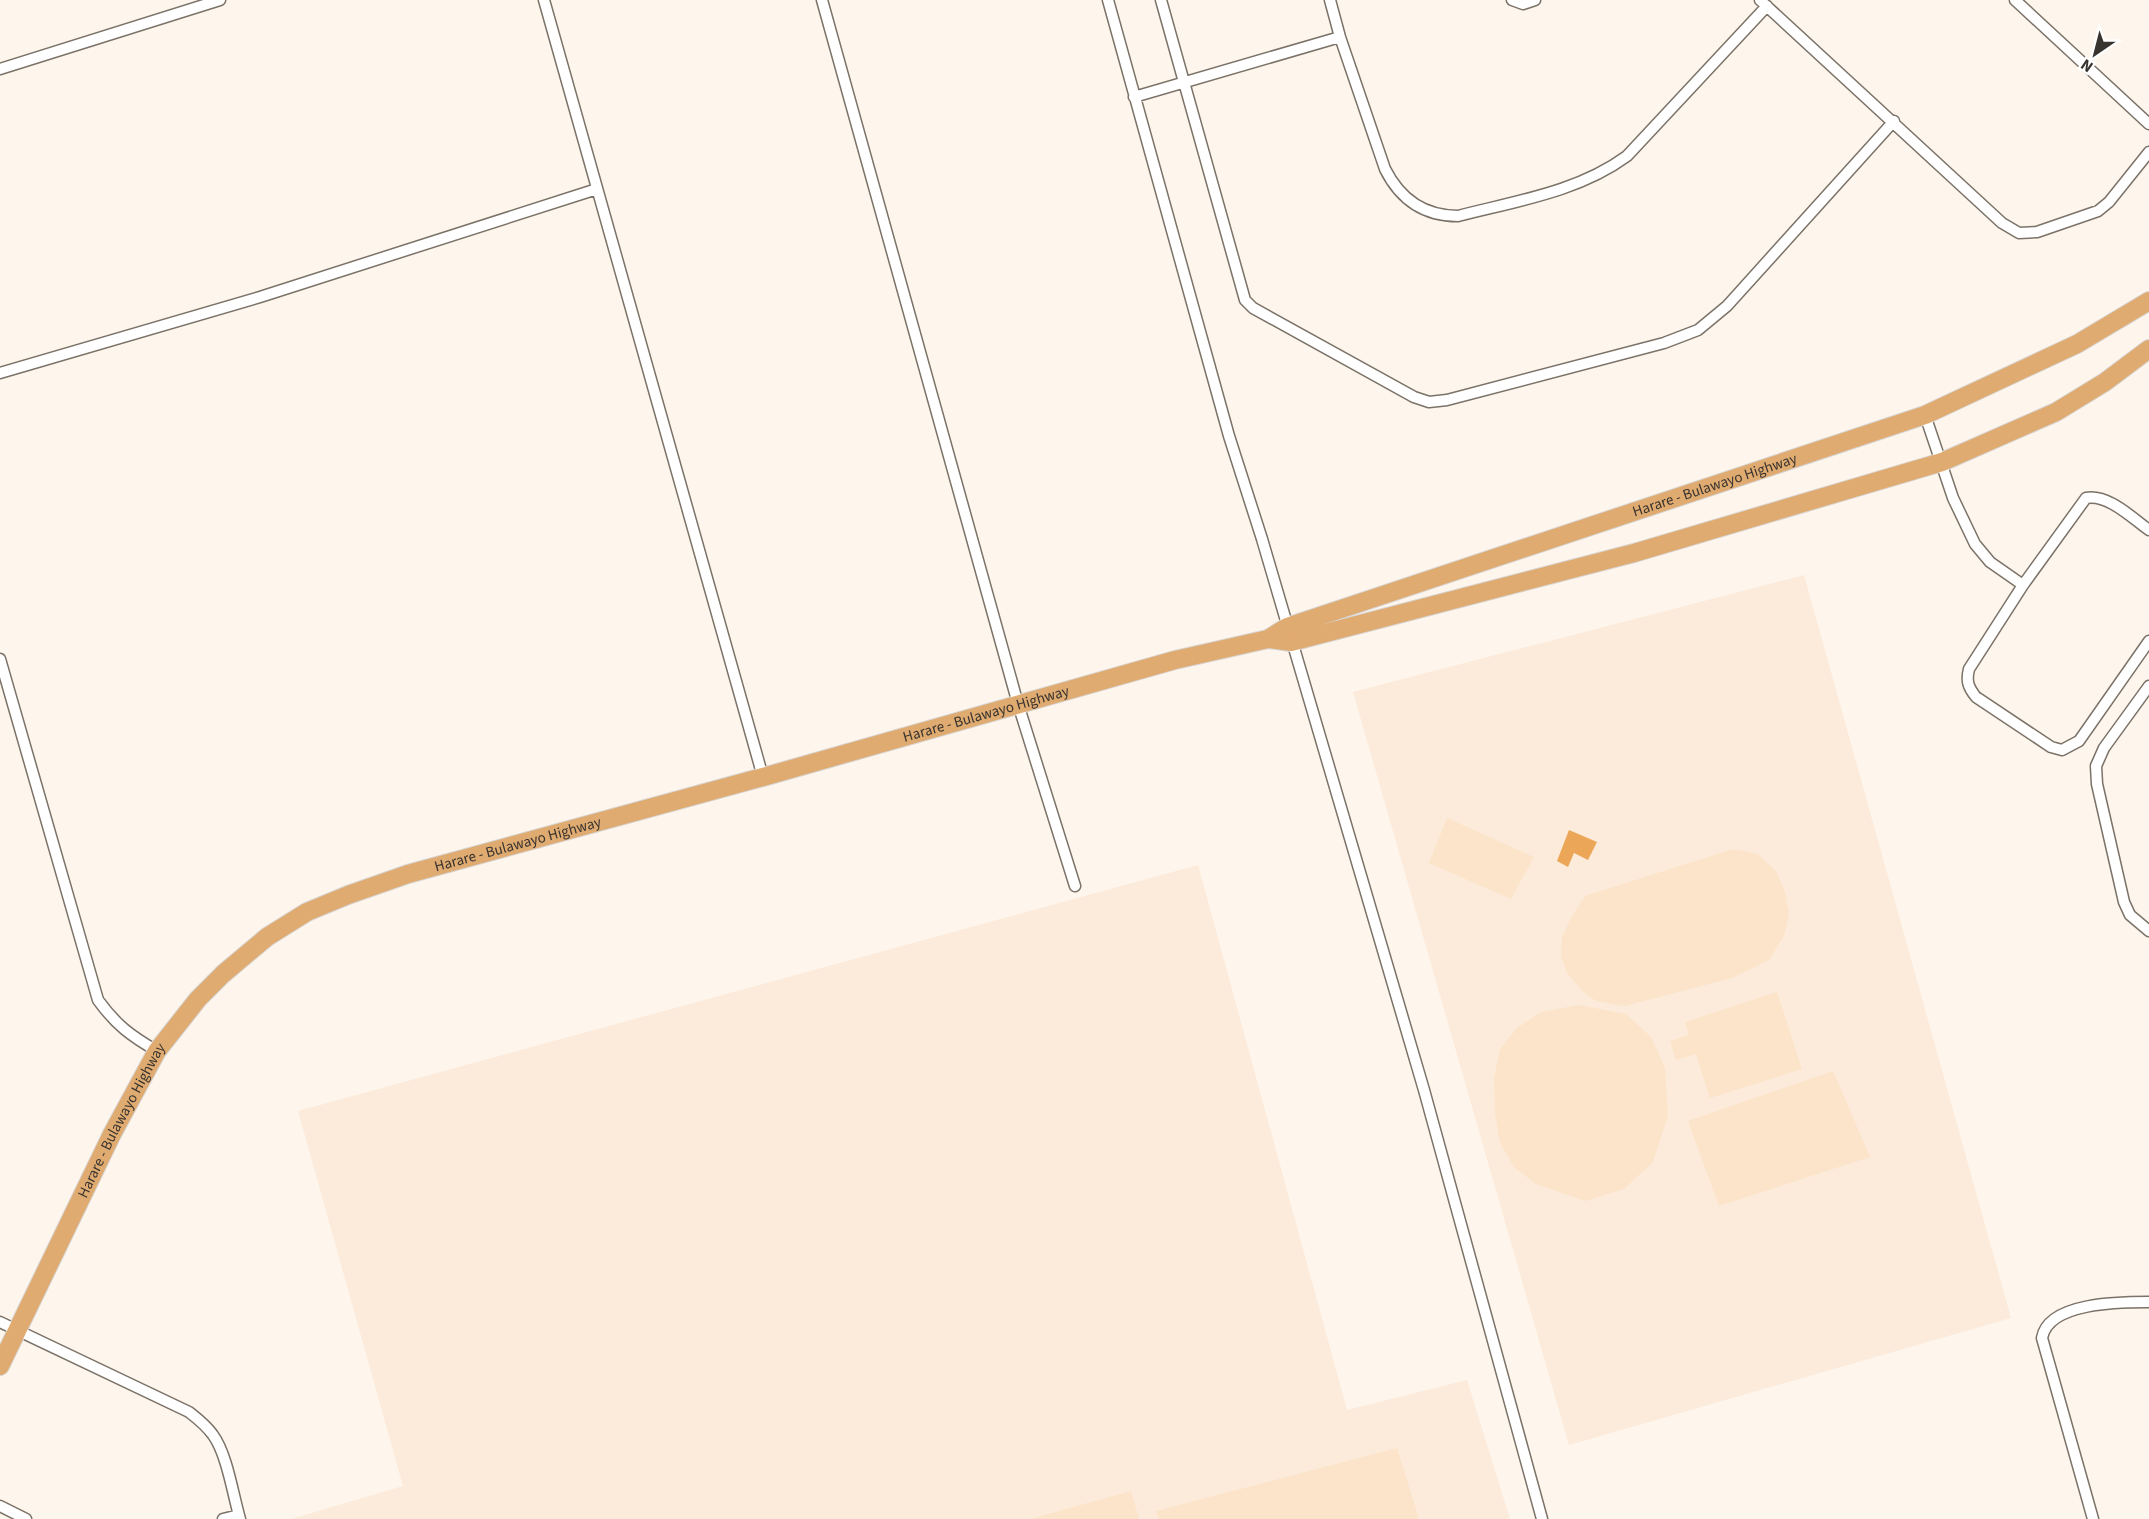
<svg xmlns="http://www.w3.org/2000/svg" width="2149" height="1519" font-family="'Source Sans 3',sans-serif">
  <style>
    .built { fill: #fcebda }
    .green { fill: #fbe4ca }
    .water { fill: #eba757 }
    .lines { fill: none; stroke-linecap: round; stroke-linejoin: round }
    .street-casing { stroke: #7b7268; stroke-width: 13 }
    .highway-casing { stroke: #d7d6d5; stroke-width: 20 }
    .street { stroke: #fff; stroke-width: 10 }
    .highway { stroke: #e0ab70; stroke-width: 18 }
    .labels { text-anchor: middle; stroke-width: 6; stroke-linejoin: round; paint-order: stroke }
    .street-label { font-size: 15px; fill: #37332f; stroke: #fff }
  </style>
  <rect width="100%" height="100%" fill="#fef5ec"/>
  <!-- built -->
  <path class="built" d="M1804,575L2011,1318L1569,1445L1353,692Z
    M1198,865L1347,1410L1467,1380L1510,1519H291L403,1486L298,1111Z"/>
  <!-- green -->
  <path class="green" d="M1447,818L1534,857L1511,899L1429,863Z
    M1733,849L1758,854L1776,871L1785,892L1789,914L1784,936L1769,960L1732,978L1625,1006L1596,1001L1583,992L1567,973L1561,956L1562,937L1571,918L1585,896Z
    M1777,992L1802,1069L1710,1098L1696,1054L1676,1060L1670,1041L1689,1035L1685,1022Z
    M1579,1005L1626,1014L1651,1037L1665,1068L1668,1116L1653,1162L1624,1189L1585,1201L1536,1184L1514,1167L1500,1143L1495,1113L1494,1078L1500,1049L1517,1028L1541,1012Z
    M1833,1071L1870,1157L1719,1206L1688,1121Z
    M1397,1448L1419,1519H1159L1156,1511Z
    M1131,1491L1139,1519H1030Z"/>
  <!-- water -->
  <path class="water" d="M1569,830L1597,842L1588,860L1574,853L1568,867L1557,861Z"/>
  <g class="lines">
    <defs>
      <path id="street" d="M544,0L763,777
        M822,0L1018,704L1075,886
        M1108,0L1229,436L1262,539L1424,1090L1542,1519
        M1161,0L1245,300L1253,308L1414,397L1429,402L1447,400L1664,343L1698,330L1727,306L1894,121
        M1330,0L1340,37L1385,169C1400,199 1423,216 1458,216C1516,201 1578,192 1627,156L1767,6
        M1512,0L1523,4L1535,0
        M1760,0L2002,223L2019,233L2037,232L2098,211L2109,202L2149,152
        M2015,0L2149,124
        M0,69L220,0
        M1134,97L1340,37
        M0,373L260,297L597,189
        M1925,415L1953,498L1975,544L1990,562L2023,585
        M2149,530C2131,517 2108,494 2086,498L2023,585L1969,669C1966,681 1968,687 1976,697L2051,747L2062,750L2079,741L2149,641
        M0,659L98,1000C116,1025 131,1036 157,1051
        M2149,686L2104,748L2096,766L2097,784L2124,902L2130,915L2149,931
        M0,1322L189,1412C198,1419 206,1425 213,1435C227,1454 233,1495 240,1519
        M0,1506L26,1519
        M223,1519L239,1515
        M2093,1519L2042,1338C2048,1302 2121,1302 2149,1302"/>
      <g id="highway">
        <path d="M1268,639L1291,642L1634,553L1942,462L2056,412L2105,382L2149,349"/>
        <path id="s1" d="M0,1366L112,1134L157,1051L198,999L223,974L267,937L307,912L348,895L408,874L763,777L1175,660L1268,639L1287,627L1925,415L2077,344L2149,301"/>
      </g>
    </defs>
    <!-- street casing -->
    <use href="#street" class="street-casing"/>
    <!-- highway casing -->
    <use href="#highway" class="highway-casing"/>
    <!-- street -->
    <use href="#street" class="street"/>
    <!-- highway -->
    <use href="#highway" class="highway"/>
  </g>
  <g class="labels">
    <!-- street labels -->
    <g class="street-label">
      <text dy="5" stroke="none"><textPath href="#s1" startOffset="2031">Harare - Bulawayo Highway</textPath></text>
      <text dy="5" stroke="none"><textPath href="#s1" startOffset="1266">Harare - Bulawayo Highway</textPath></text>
      <text dy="5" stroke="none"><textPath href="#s1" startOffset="780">Harare - Bulawayo Highway</textPath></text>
      <text dy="5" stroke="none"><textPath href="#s1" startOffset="274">Harare - Bulawayo Highway</textPath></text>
    </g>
  </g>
  <!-- north arrow -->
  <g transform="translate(2095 54) rotate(215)" stroke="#ffffff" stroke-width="4.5" paint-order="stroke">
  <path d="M0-4.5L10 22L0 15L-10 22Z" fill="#37332f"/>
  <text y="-9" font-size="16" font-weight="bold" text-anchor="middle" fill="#37332f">N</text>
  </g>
</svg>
